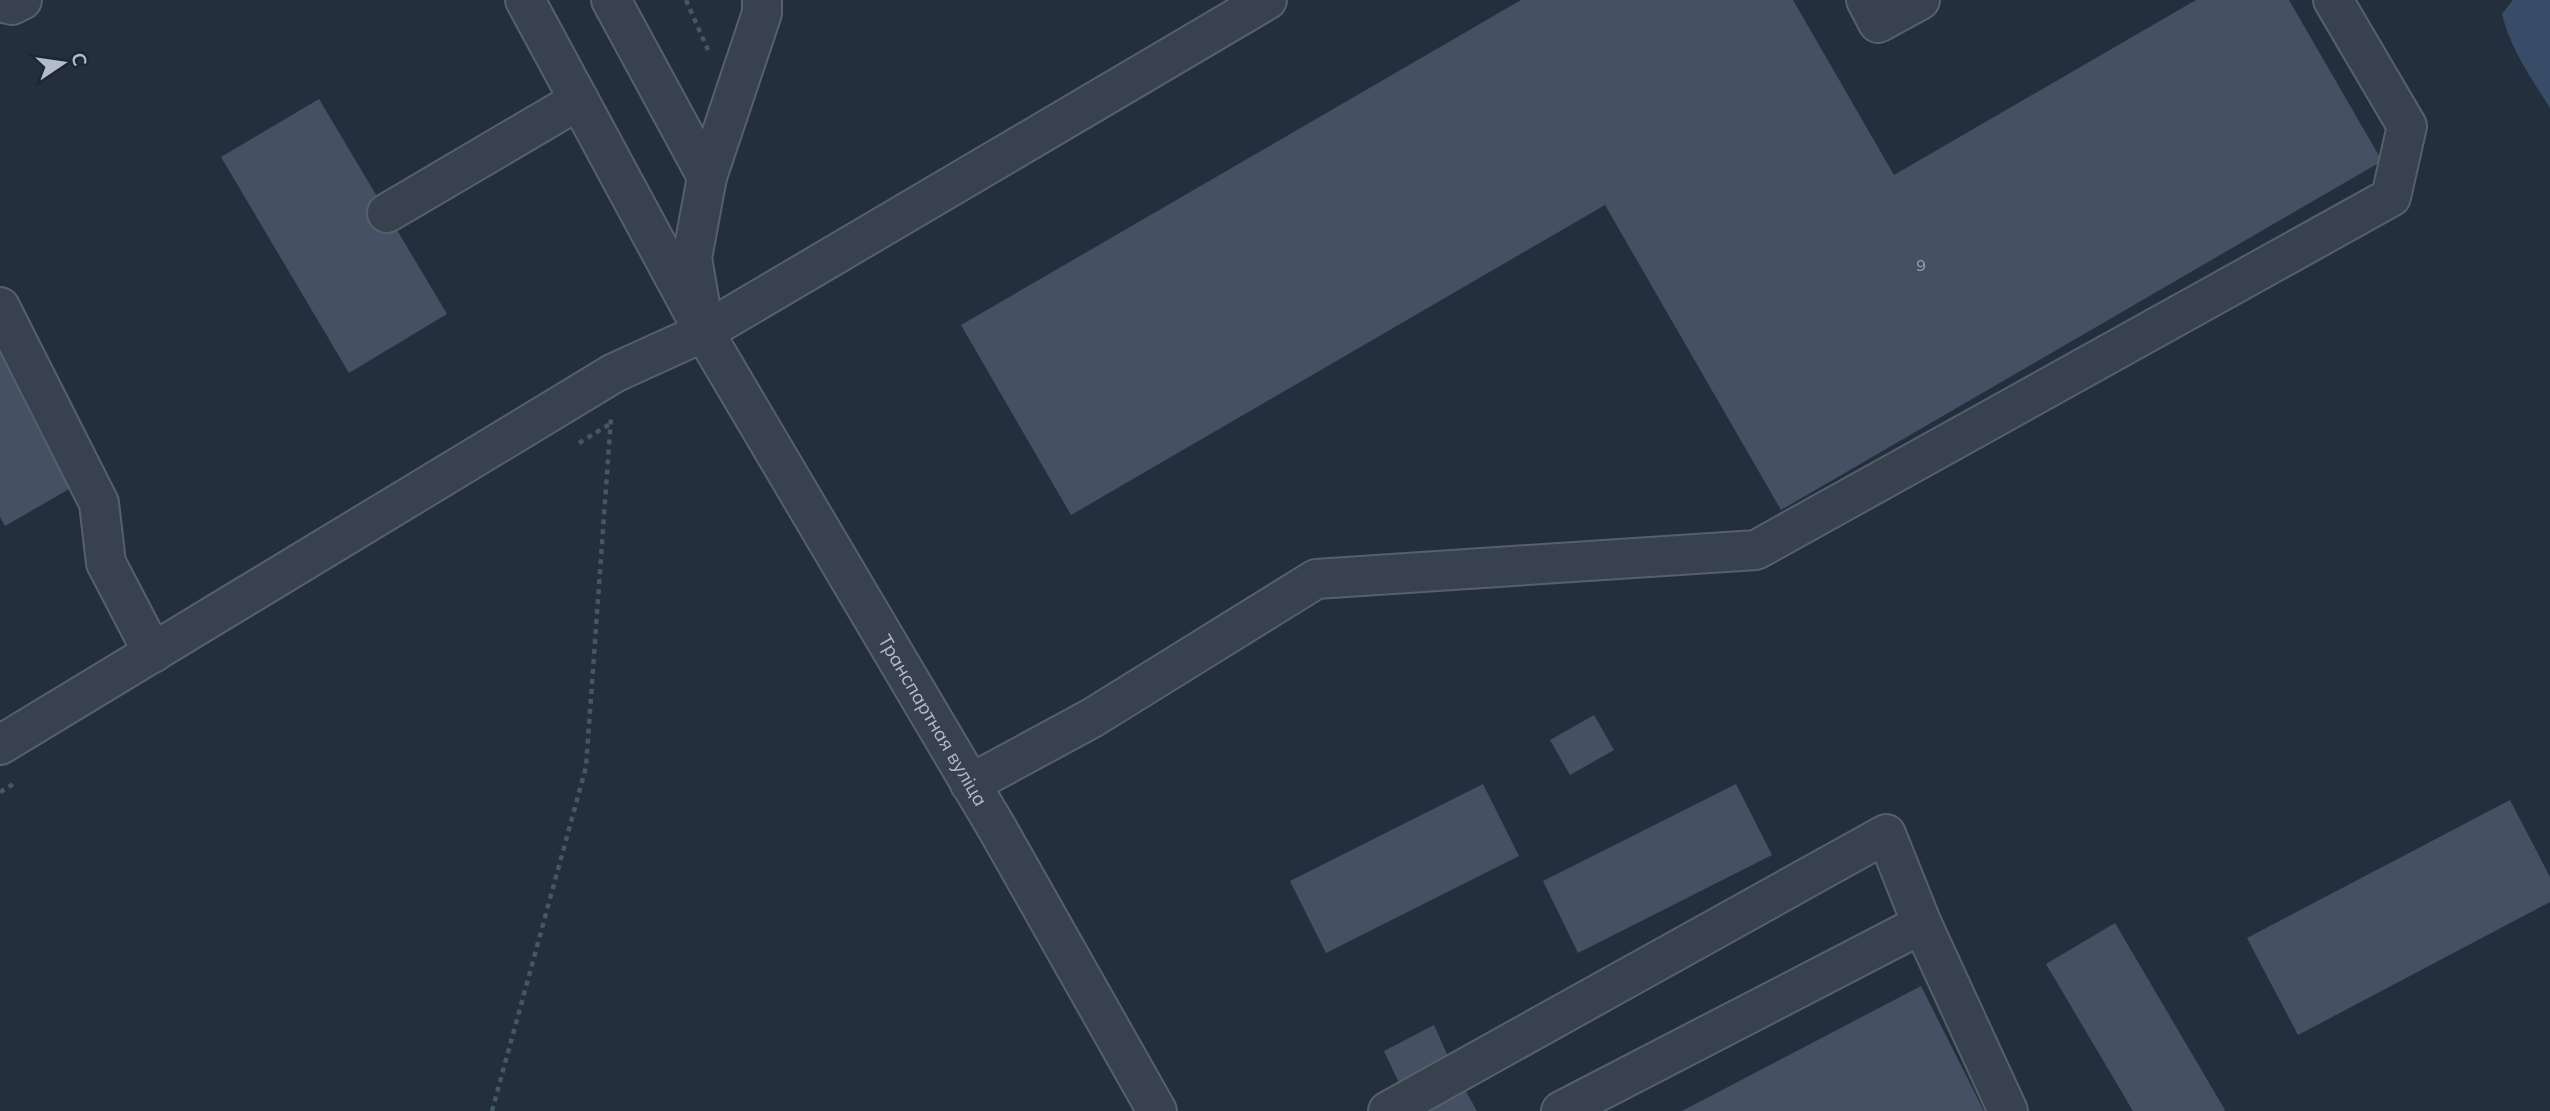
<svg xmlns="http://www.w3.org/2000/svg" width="2550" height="1111" font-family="Mulish,sans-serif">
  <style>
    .water { fill: #394c67 }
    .building { fill: #455162 }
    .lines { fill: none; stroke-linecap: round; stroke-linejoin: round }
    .minor-casing { stroke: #565f6c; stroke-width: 42 }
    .path { stroke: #44595c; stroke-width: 4.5; stroke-dasharray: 5 5; stroke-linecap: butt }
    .minor { stroke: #38414e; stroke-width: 38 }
    .labels { text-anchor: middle; stroke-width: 5; stroke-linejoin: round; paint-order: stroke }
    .number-label { font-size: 16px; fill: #98a1af }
    .street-label { font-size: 19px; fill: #b4bcc9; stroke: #1d2633 }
  </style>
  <rect width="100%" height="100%" fill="#242f3e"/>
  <!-- water -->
  <path class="water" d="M2513,0H2550V108C2531,78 2510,48 2502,14Z"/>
  <!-- building -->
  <path class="building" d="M1521,0H1793L1894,175L2196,0H2289L2382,161L1781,510L1605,205L1071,515L961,325Z
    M319,99L447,314L349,373L221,157Z
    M0,336L83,481L5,526L0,517Z
    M1594,715L1614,750L1570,775L1550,740Z
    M1483,784L1519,856L1326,953L1290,881Z
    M1736,784L1772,855L1578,953L1543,881Z
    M2510,800L2550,877V902L2298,1035L2247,938Z
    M2115,923L2225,1110L2224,1111H2133L2046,964Z
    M1921,986L1984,1111H1682Z
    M1434,1025L1456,1074L1477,1111H1413L1407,1100L1384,1051Z"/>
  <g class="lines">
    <defs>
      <g id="minor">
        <path id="s1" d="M525,0L704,332L998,830L1157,1111"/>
        <path d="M611,0L707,177"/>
        <path d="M1866,0L1878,23L1920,0"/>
        <path d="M0,2L12,5L22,0"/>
        <path d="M387,213L579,100"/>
        <path d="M700,305L692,258L707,177L762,13V0"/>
        <path d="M0,307L99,503L106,563L153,653"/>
        <path d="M0,745L614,373L704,332L1267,0"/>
        <path d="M970,784L1092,718L1316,579L1756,550L2391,197L2407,126L2333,0"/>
        <path d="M1388,1111L1886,834L1922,924"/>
        <path d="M1561,1111L1922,924L2008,1111"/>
      </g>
    </defs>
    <!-- minor casing -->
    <use href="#minor" class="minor-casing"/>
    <!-- path -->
    <path class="path" d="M686,0L708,50
      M579,443L610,424
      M0,792L17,782
      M492,1111L586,767L611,418"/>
    <!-- minor -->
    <use href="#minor" class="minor"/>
  </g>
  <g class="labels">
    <!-- number labels -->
    <g class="number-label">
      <text x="1921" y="271">9</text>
    </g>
    <!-- street labels -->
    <g class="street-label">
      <text dy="7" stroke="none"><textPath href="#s1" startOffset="828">Транспартная вуліца</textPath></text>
    </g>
  </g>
  <!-- north arrow -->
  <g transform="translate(63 63) rotate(77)" stroke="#1d2633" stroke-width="5" paint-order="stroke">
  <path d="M0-5L12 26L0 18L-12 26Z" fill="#b4bcc9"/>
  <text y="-10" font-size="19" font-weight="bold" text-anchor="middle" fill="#b4bcc9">С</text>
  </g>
</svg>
